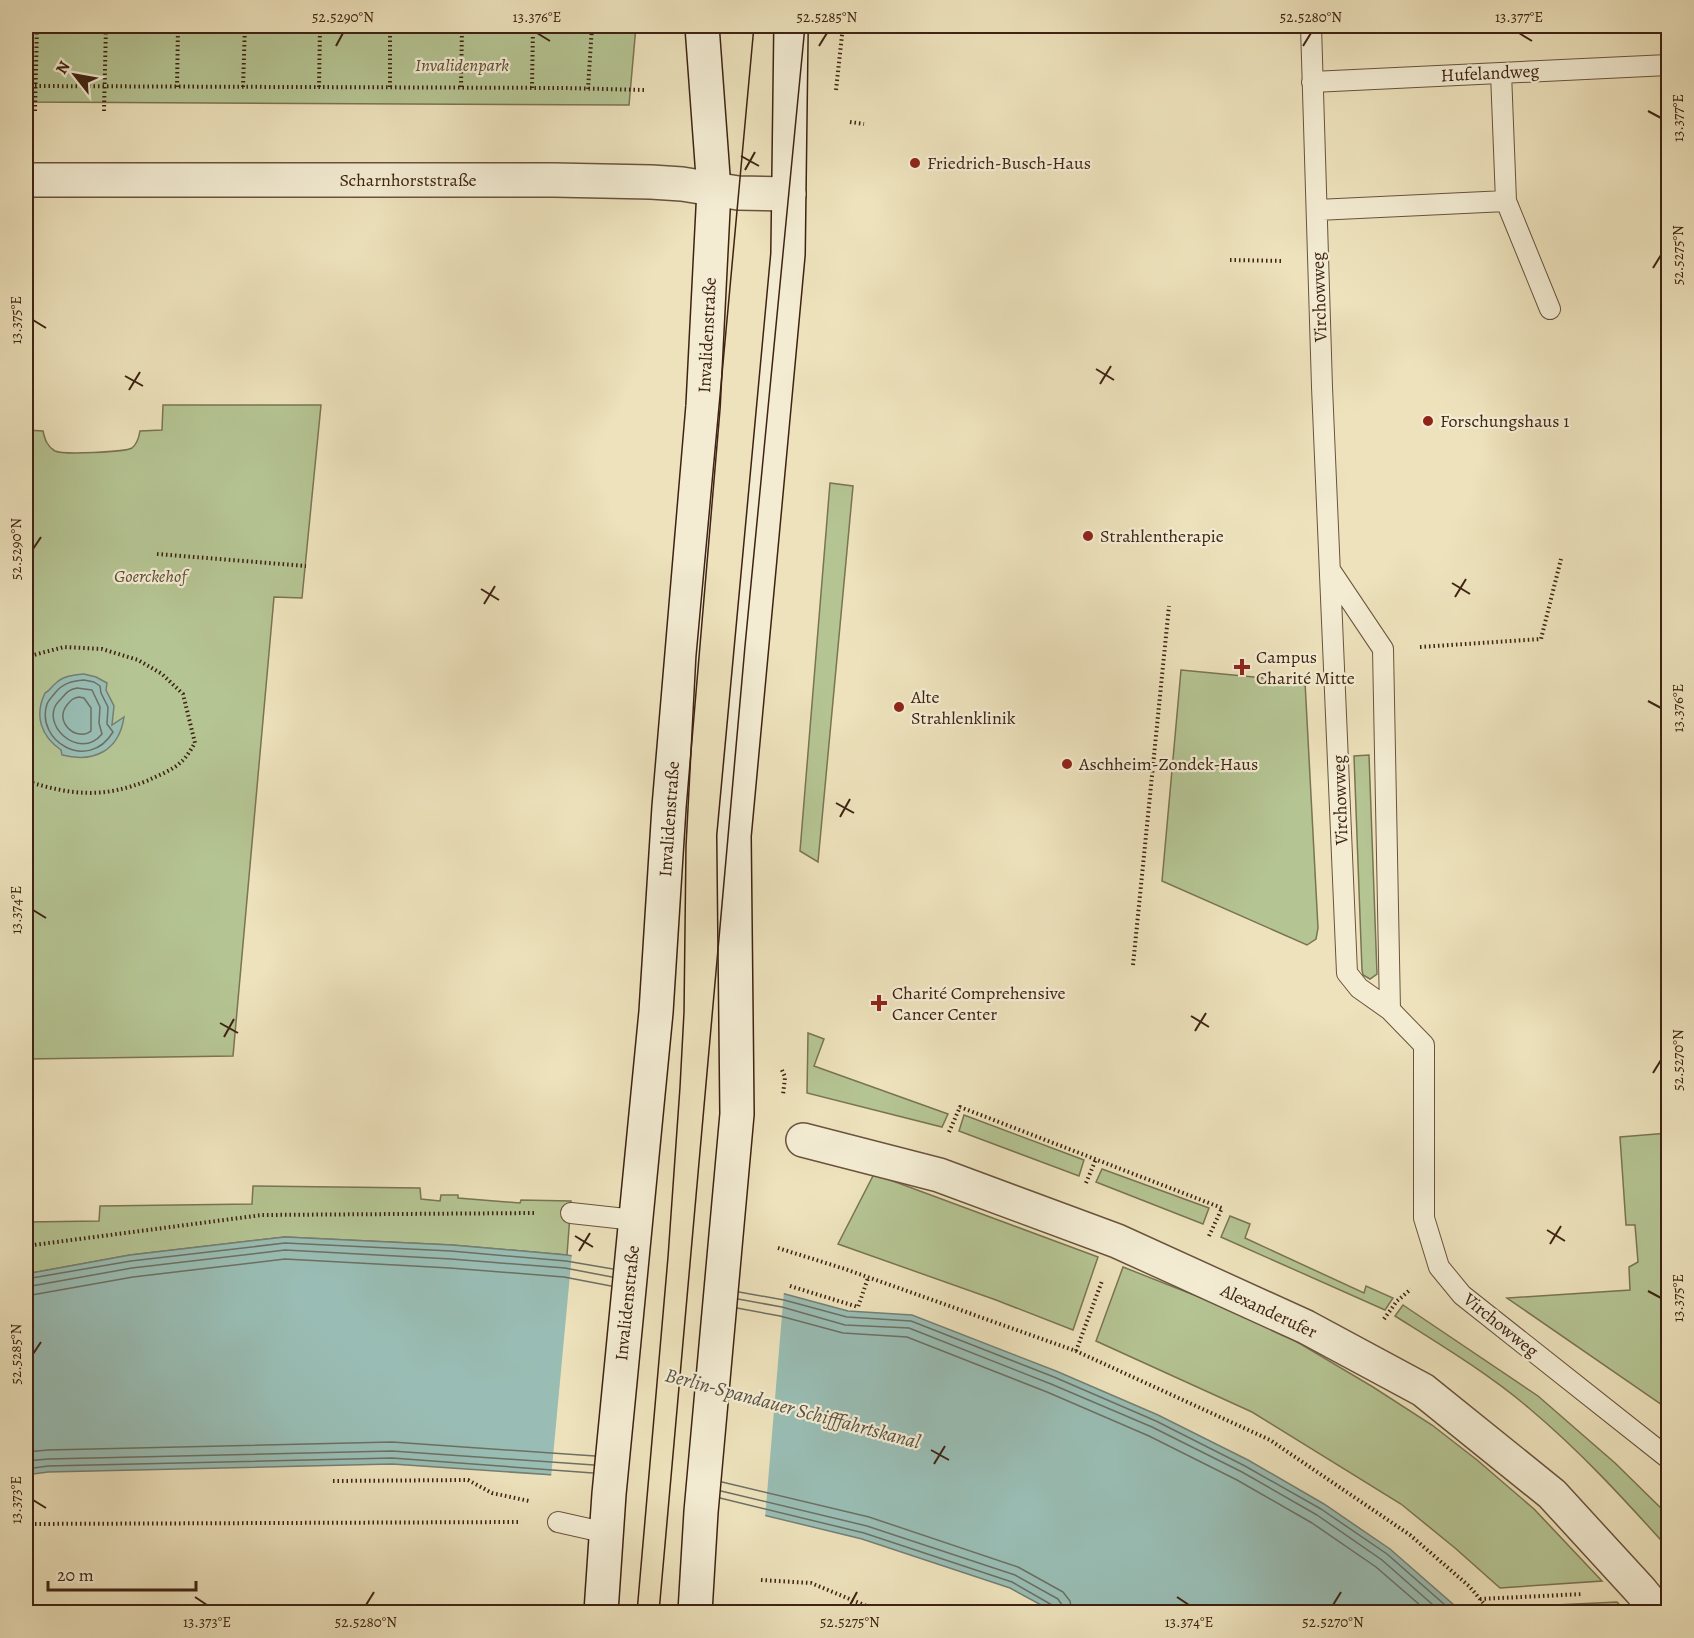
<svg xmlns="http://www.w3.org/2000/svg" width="1694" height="1638" font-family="Alegreya,serif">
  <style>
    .green { fill: #b5c493; stroke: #7a7452; stroke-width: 1.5 }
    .water { fill: #99bdb4; stroke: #757f73; stroke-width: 1.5 }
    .pier { fill: #ede2bc }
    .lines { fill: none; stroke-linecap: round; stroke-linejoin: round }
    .shore { stroke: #6c7063; stroke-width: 1.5 }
    .lane-casing { stroke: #6a533c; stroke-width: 22 }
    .street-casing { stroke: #6a533c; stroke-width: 36 }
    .secondary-casing { stroke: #3e2312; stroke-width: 36 }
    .path { stroke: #3e2312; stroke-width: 4; stroke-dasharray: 1.5 3; stroke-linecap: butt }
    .lane { stroke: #f3ecd3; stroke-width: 20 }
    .street { stroke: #f3ecd3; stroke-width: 33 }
    .secondary { stroke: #f3ecd3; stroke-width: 33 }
    .tram { stroke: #3e2312; stroke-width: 1.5 }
    .ticks { fill: none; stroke: #3e2312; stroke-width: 2 }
    .poi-dot { fill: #8f2418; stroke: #f3ecd3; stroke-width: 2 }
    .labels { text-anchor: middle; stroke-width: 4.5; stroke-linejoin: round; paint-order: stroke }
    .park-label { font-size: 18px; font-style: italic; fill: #5c4b32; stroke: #f3ecd3 }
    .street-label { font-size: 18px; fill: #3e2312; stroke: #f3ecd3 }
    .poi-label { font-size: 18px; fill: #3e2312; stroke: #f3ecd3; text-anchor: start }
    .water-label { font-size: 20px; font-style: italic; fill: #595143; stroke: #f3ecd3 }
    .neatline { fill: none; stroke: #3e2312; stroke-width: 2 }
    .ticks-label { font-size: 15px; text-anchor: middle; fill: #3e2312 }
  </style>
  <rect width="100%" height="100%" fill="#ede2bc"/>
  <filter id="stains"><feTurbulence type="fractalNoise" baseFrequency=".00333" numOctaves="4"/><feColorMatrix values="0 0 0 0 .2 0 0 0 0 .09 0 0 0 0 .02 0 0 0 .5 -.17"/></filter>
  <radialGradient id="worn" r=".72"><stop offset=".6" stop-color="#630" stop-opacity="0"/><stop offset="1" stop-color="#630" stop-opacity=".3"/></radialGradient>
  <!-- green -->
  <path class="green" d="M26,26H636L629,105L26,102Z
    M163,405H321L302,598L274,597L233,1056L26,1059V430L43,431C45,440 47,446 55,451C63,455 125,452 132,448C137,444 139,437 140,431L162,430Z
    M830,483L853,486L818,862L800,851Z
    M1181,670L1305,682L1318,928L1316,939L1307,945L1162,881Z
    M1369,755L1377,974L1370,979L1363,975L1362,970L1354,756Z
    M808,1033L824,1039L814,1066L948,1114L942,1127L807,1093Z
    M964,1115L1084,1160L1079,1176L959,1131Z
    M1668,1133V1409L1507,1298L1630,1290L1629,1267L1638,1262L1635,1225H1626L1620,1137Z
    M1102,1169L1209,1208L1203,1224L1096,1182Z
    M874,1174L1098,1257L1073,1330L996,1300L838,1244Z
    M253,1186L420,1188L421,1199L440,1201L441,1195H458V1198L520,1203L521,1200L571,1201L567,1255L452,1245L285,1237L130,1255L26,1274V1222L99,1221L100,1206L252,1204Z
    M1230,1216L1250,1224L1245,1238L1364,1293L1366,1286L1393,1298L1385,1310L1221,1237Z
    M1123,1267L1265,1323L1373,1387L1432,1425L1477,1460L1534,1509L1602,1581L1500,1588L1455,1548L1401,1504L1252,1412L1096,1341Z
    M1403,1305L1538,1396L1615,1463L1668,1515V1548C1624,1499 1580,1451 1530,1409C1489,1374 1441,1345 1395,1316Z
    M1617,1602L1626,1612H1520L1515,1607Z"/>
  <!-- water -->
  <path class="water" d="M84,674L96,677L107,683L106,690L114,706L112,725L124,717C119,751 94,763 62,755L61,750C41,736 34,716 45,693C50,691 51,687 56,683C63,676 74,675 84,674Z
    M285,1237L452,1245L567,1255L785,1294L848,1311L912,1315L1056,1371L1158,1415L1248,1460L1324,1504L1390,1549L1462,1612H1054L1010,1588L862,1539L632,1483L554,1475L392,1464L48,1472L26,1475V1274L130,1255Z"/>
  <!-- pier -->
  <path class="pier" d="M572,1253L784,1291L765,1518L632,1486L551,1478Z"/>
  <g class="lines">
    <!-- shore -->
    <path class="shore" d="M84,680L94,682L100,686L101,693L108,707L107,724L113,732C88,773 35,741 47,704C49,699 52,697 55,693C63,683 72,681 84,680Z
      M77,688L92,690L100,707L99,723L102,734C79,762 38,723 59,701C66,694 67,690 77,688Z
      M79,697L84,698L91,708V731C78,742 53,723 67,705C71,700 73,698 79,697Z
      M26,1279L131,1261L285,1243L451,1251L566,1261L613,1269
      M26,1287L132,1268L285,1250L451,1259L565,1268L612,1277
      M739,1292L784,1300L847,1317L911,1321L1054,1377L1156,1421L1245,1466L1321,1509L1387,1554L1453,1612
      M26,1296L133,1277L285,1259L450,1268L564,1277L611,1286
      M738,1299L782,1307L845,1325L909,1328L1051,1384L1152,1427L1242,1472L1317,1515L1382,1560L1441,1612
      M737,1308L780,1316L843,1333L907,1337L1047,1392L1149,1436L1237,1480L1312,1523L1376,1567L1428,1612
      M26,1452L48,1450L392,1442L595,1456
      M26,1461L48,1459L392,1451L594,1465
      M26,1469L48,1466L392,1458L593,1473
      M722,1482L869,1517L1018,1567L1063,1592L1070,1601L1072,1612
      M721,1491L867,1526L1015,1575L1058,1599L1062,1605L1063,1612
      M720,1498L864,1533L1012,1582L1052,1605L1056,1612"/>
    <defs>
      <path id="lane" d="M1311,26L1322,387L1347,973L1359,988L1390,1010L1424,1045V1218L1439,1267L1462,1295L1668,1458
        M1312,82L1668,65
        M1506,201L1550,309
        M1317,210L1506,201L1501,73
        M1330,570L1383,649L1390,1010
        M571,1213L635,1220
        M558,1522L607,1533"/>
      <path id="street" d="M26,180H554L651,182L682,184L738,193L789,194
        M803,1140L939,1175L1117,1241L1306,1327L1423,1390L1552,1494L1641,1591L1658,1612"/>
      <path id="secondary" d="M601,1612L609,1494L656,1012L669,807L703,406L714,190L702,26
        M695,1612L701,1512L737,1114L734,836L788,254L791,26"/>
    </defs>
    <!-- lane casing -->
    <use href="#lane" class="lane-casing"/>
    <!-- street casing -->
    <use href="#street" class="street-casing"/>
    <!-- secondary casing -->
    <use href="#secondary" class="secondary-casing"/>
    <!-- path -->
    <path class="path" d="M26,86L565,88L644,90
      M177,87L178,26
      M243,87L245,26
      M319,87L320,26
      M390,87V26
      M461,87L462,26
      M532,88L533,26
      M588,89L592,26
      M836,90L843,26
      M35,111L37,26
      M104,111L106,26
      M850,122L864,124
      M1230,260L1284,261
      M157,554L306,566
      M1420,647L1541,639L1561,559
      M26,657L64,647L102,649L138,660L162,674L183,694L195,743C191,749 187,757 181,762C173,770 159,775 149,780C102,799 72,795 26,781
      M1133,965L1169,606
      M782,1070L785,1077L783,1095
      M949,1132L960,1107L1222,1208L1209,1236
      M1086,1183L1096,1159
      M26,1246L262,1215L536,1213
      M778,1248L845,1269L1076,1351L1270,1440L1410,1535L1469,1586L1491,1612
      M790,1286L858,1307L868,1278
      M1384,1319L1397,1301L1411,1289
      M1076,1351L1102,1281
      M333,1481L468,1480L492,1493L529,1501
      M26,1524L521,1522
      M761,1580L811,1583L881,1612
      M1480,1599L1583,1594"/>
    <!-- lane -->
    <use href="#lane" class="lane"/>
    <!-- street -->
    <use href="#street" class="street"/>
    <!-- secondary -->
    <use href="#secondary" class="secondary"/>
    <!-- tram -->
    <path class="tram" d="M637,1612L668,1257L680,1087L684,1012L686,846L696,657L754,26
      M659,1612L745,646L805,26"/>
  </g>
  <!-- ticks -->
  <path class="ticks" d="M537,33L550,41M1519,33L1532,41M336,46L343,33M819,46L827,33M1303,46L1311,33M1648,111L1661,118M741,156L759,166M745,170L755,152M1653,268L1661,255M33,320L46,328M1096,369L1114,380M125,376L143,386M1100,384L1111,366M129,390L140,372M33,549L41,537M1452,583L1470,594M481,589L499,600M1455,597L1466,579M484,604L495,586M1648,701L1661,708M836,803L854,813M840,817L850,799M33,910L46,918M1191,1016L1209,1027M220,1023L238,1033M1195,1031L1206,1013M224,1037L234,1019M1653,1073L1661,1060M1547,1230L1565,1241M575,1236L593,1247M1550,1244L1561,1226M579,1251L590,1233M1648,1291L1661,1298M33,1354L41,1342M931,1450L949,1460M934,1464L945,1446M33,1500L46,1508M195,1597L207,1605M1177,1597L1189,1605M366,1605L374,1592M850,1605L857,1592M1333,1605L1341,1592"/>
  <!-- markers -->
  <g class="poi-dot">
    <circle cx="915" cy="163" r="6"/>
    <circle cx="1428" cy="421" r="6"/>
    <circle cx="1088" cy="536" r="6"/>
    <path d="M1239 658h6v6h6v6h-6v6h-6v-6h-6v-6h6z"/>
    <circle cx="899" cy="707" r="6"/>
    <circle cx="1067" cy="764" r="6"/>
    <path d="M876 994h6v6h6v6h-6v6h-6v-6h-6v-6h6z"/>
  </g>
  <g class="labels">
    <!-- park labels -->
    <g class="park-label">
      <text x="462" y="71">Invalidenpark</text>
      <text x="150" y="582">Goerckehof</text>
    </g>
    <!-- street labels -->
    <g class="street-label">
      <text transform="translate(1490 73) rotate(-3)" y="6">Hufelandweg</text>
      <text x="408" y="186">Scharnhorststraße</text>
      <text transform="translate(1319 297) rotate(-92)" y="6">Virchowweg</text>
      <text transform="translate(707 335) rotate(-87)" y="6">Invalidenstraße</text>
      <text transform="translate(1340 800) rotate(-92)" y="6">Virchowweg</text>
      <text transform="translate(669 819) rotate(-86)" y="6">Invalidenstraße</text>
      <text transform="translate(627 1303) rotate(-84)" y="6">Invalidenstraße</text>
      <text transform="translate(1269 1311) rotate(25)" y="6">Alexanderufer</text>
      <text transform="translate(1501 1325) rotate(39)" y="6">Virchowweg</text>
    </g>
    <!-- poi labels -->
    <g class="poi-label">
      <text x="927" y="169">Friedrich-Busch-Haus</text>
      <text x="1440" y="427">Forschungshaus 1</text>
      <text x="1100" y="542">Strahlentherapie</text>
      <text x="1256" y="663">Campus<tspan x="1256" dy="21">Charité Mitte</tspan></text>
      <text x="911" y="703">Alte<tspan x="911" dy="21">Strahlenklinik</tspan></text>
      <text x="1079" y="770">Aschheim-Zondek-Haus</text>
      <text x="892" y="999">Charité Comprehensive<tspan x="892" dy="21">Cancer Center</tspan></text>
    </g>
    <!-- water labels -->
    <g class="water-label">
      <text transform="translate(793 1408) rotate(15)" y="7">Berlin-Spandauer Schifffahrtskanal</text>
    </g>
  </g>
  <!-- margin -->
  <rect width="1694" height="1638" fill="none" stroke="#ede2bc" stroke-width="66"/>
  <!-- north arrow -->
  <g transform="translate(75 75) rotate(301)" stroke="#f3ecd3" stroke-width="4.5" paint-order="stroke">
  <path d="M0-4.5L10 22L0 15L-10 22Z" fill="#3e2312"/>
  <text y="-9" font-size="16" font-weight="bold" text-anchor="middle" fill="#3e2312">N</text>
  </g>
  <!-- scale -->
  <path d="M48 1581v9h148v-9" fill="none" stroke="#3e2312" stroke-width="3"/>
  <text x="57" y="1581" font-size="18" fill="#3e2312" stroke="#f3ecd3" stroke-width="4.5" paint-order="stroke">20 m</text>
  <rect x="33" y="33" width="1628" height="1572" class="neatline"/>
  <g class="ticks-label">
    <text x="343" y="22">52.5290°N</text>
    <text x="537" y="22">13.376°E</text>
    <text x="827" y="22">52.5285°N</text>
    <text x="1311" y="22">52.5280°N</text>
    <text x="1519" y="22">13.377°E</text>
    <text transform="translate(1678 118) rotate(-90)" y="5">13.377°E</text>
    <text transform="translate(1678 255) rotate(-90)" y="5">52.5275°N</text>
    <text transform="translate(16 320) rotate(-90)" y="5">13.375°E</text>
    <text transform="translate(16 549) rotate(-90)" y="5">52.5290°N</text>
    <text transform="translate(1678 708) rotate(-90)" y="5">13.376°E</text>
    <text transform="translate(16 910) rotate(-90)" y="5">13.374°E</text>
    <text transform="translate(1678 1060) rotate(-90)" y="5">52.5270°N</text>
    <text transform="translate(1678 1298) rotate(-90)" y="5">13.375°E</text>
    <text transform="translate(16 1354) rotate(-90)" y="5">52.5285°N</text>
    <text transform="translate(16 1500) rotate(-90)" y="5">13.373°E</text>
    <text x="207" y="1627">13.373°E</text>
    <text x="366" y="1627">52.5280°N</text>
    <text x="850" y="1627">52.5275°N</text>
    <text x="1189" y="1627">13.374°E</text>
    <text x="1333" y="1627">52.5270°N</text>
  </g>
  <rect width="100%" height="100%" filter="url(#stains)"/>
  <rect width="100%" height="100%" fill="url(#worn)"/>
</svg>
